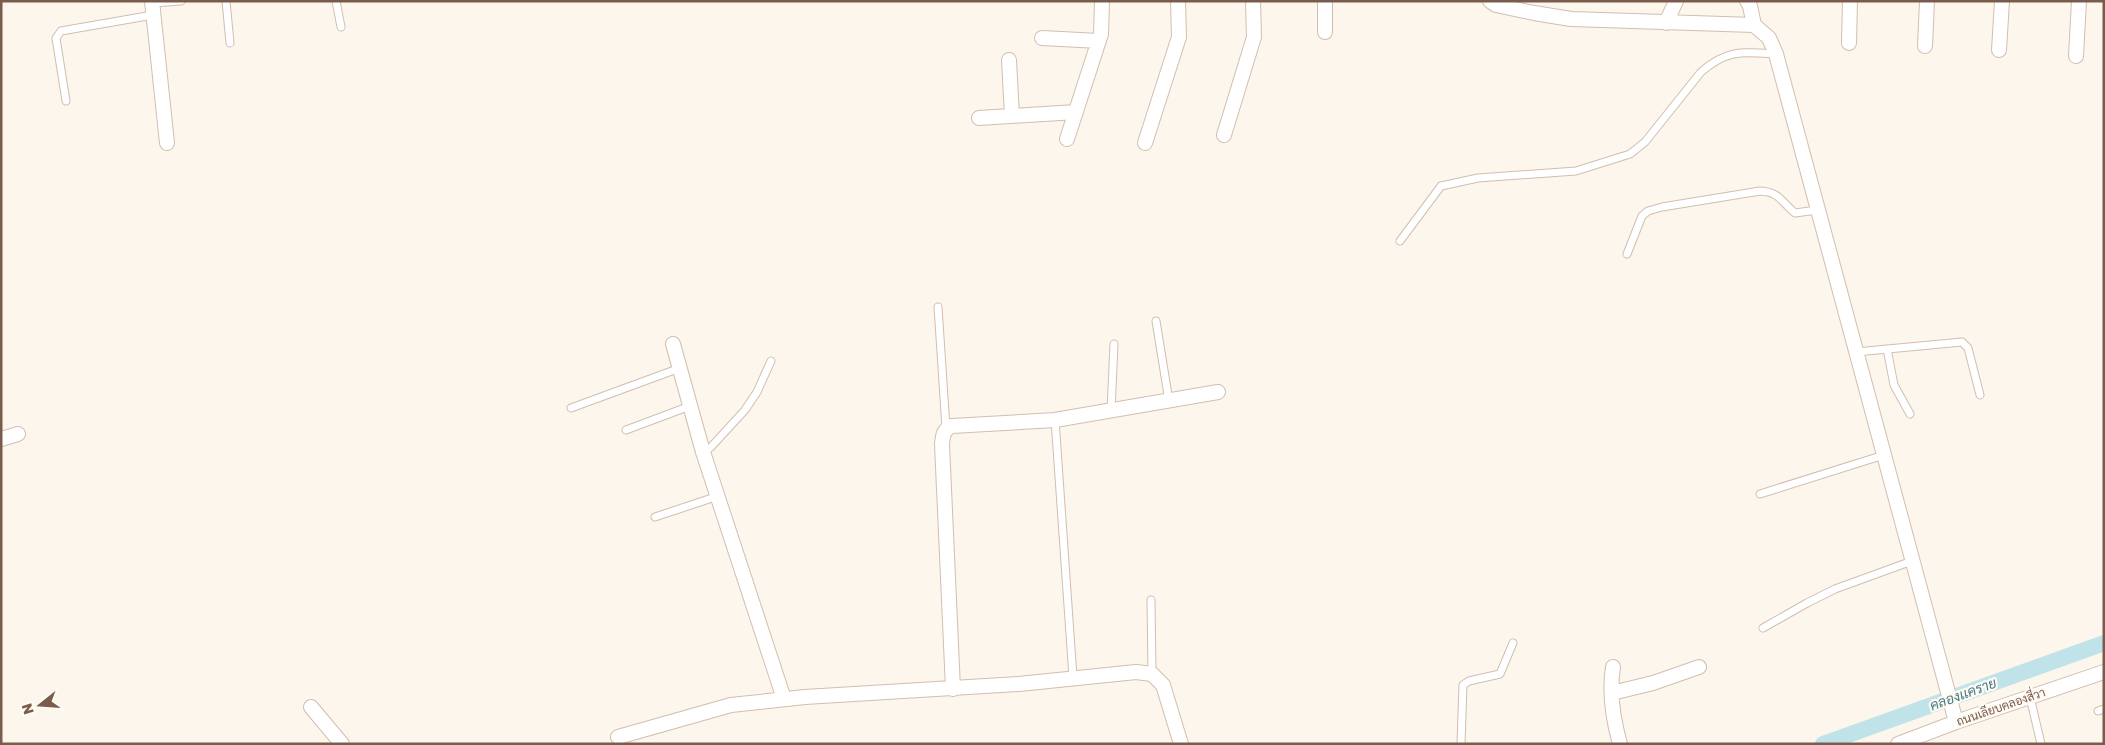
<svg xmlns="http://www.w3.org/2000/svg" width="2105" height="745" font-family="'Golos Text',Sarabun,sans-serif">
  <style>
    .lines { fill: none; stroke-linecap: round; stroke-linejoin: round }
    .canal { stroke: #bfe3e8; stroke-width: 16 }
    .lane-casing { stroke: #d1beb0; stroke-width: 9 }
    .street-casing { stroke: #d1beb0; stroke-width: 16 }
    .lane { stroke: #fff; stroke-width: 7 }
    .street { stroke: #fff; stroke-width: 14 }
    .labels { text-anchor: middle; stroke-width: 4.5; stroke-linejoin: round; paint-order: stroke }
    .street-label { font-size: 12px; fill: #7a5c4d; stroke: #fffaf3 }
    .water-label { font-size: 14px; font-style: italic; fill: #437c86; stroke: #fffaf3 }
  </style>
  <rect width="100%" height="100%" fill="#fdf6ec"/>
  <g class="lines">
    <!-- canal -->
    <path class="canal" d="M1823,744L2104,643"/>
    <defs>
      <path id="lane" d="M226,1L230,43
        M336,1L341,27
        M152,3L181,1
        M66,101L56,38L61,31L153,15
        M1400,241L1441,186L1478,178L1576,171L1630,154L1645,142L1701,72C1727,49 1743,52 1776,54
        M1627,254L1642,216L1648,211L1662,207L1760,191C1780,192 1781,202 1795,213L1817,210
        M938,307L946,428
        M1156,321L1169,401
        M1887,349L1894,385L1910,414
        M1856,352L1962,342L1968,348L1980,395
        M571,408L680,368
        M1111,411L1114,344
        M1055,420L1073,677
        M626,430L690,406
        M703,452L711,447L745,410L757,392L771,361
        M1760,494L1884,455
        M655,517L718,496
        M1151,600L1152,674
        M1763,628L1807,603L1835,589L1912,561
        M2030,697L2041,744
        M2098,711L2104,709
        M1461,744L1463,685L1469,681L1500,674L1513,643"/>
      <path id="street" d="M152,1L167,143
        M1325,1V32
        M1490,1L1496,5L1534,13L1571,19L1754,25L1769,38L1776,54L1956,722
        M1747,1L1750,6L1754,25
        M1666,23L1676,1
        M1042,38L1099,41
        M1849,43L1850,1
        M1925,46L1927,1
        M1999,50L2002,1
        M2076,56L2079,1
        M1009,60L1012,116
        M979,118L1076,112
        M1224,135L1254,37L1253,1
        M1067,139L1101,34L1102,1
        M1145,143L1179,37L1178,1
        M673,344L703,452L784,699
        M1,439L18,434
        M1613,667C1609,692 1613,719 1620,744
        M953,689L942,444C943,435 943,430 952,426L1055,420L1218,392
        M1612,693L1653,683L1699,667
        M311,707L342,744
        M618,737L731,705L805,697L1019,684L1136,672L1152,674L1163,685L1181,744
        M1898,744L1956,722L2104,672"/>
    </defs>
    <!-- lane casing -->
    <use href="#lane" class="lane-casing"/>
    <!-- street casing -->
    <use href="#street" class="street-casing"/>
    <!-- lane -->
    <use href="#lane" class="lane"/>
    <!-- street -->
    <use href="#street" class="street"/>
  </g>
  <g class="labels">
    <!-- street labels -->
    <g class="street-label">
      <text transform="translate(2001 707) rotate(-19)" y="4">ถนนเลียบคลองสี่วา</text>
    </g>
    <!-- water labels -->
    <g class="water-label">
      <text transform="translate(1963 694) rotate(-20)" y="5">คลองเเคราย</text>
    </g>
  </g>
  <!-- border -->
  <rect width="2105" height="745" fill="none" stroke="#7a5c4d" stroke-width="5"/>
  <!-- north arrow -->
  <g transform="translate(40 705) rotate(253)" stroke="#fffaf3" stroke-width="4" paint-order="stroke">
  <path d="M0-4L9 19L0 12L-9 19Z" fill="#7a5c4d"/>
  <text y="-8" font-size="14" font-weight="bold" text-anchor="middle" fill="#7a5c4d">N</text>
  </g>
</svg>
